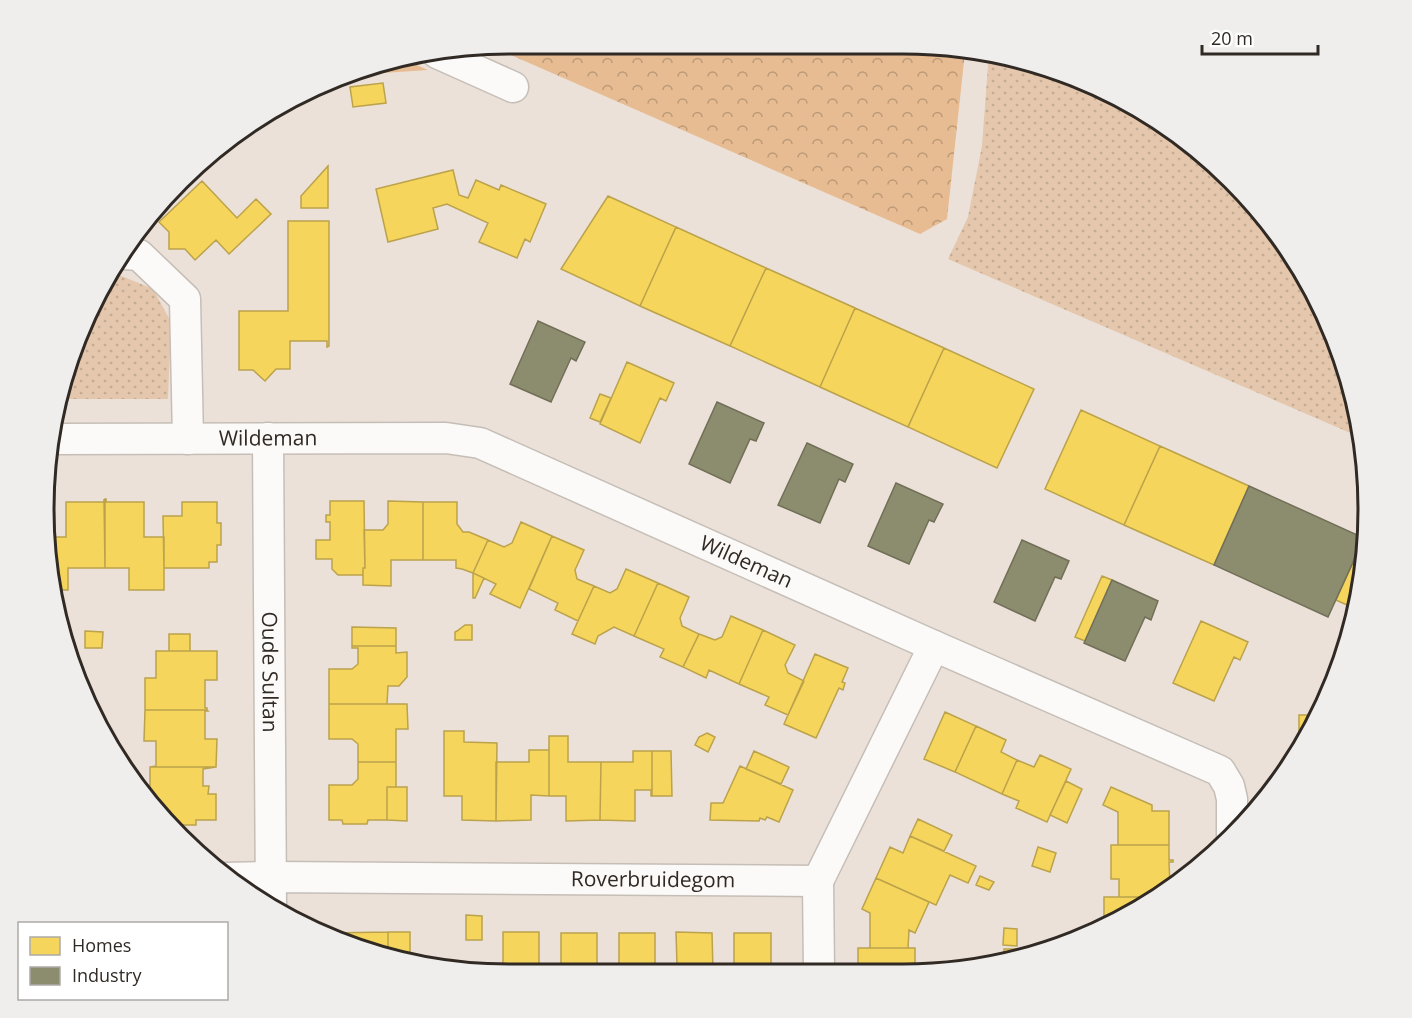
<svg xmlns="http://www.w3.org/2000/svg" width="1412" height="1018" font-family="'Open Sans',sans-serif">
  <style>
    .grass { fill: url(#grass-dots) }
    .forest { fill: url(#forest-crowns) }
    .homes { fill: #f6d55c; stroke: #bba24b; stroke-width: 1.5 }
    .industry { fill: #8c8c6e; stroke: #716f58; stroke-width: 1.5 }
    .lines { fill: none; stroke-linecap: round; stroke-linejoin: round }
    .street-casing { stroke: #c5beb7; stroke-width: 33 }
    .street { stroke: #fcfaf9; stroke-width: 30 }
    .labels { text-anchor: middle; stroke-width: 6; stroke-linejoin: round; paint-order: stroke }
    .street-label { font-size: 21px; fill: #312a24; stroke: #fff }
    .rim { fill: none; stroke: #312a24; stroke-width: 3 }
  </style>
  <defs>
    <pattern id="grass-dots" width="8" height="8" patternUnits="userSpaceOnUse" patternTransform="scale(1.5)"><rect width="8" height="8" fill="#e4c7ac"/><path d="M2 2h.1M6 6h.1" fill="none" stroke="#c4ab94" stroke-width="1.8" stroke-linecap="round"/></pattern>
    <pattern id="forest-crowns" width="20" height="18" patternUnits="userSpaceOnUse" patternTransform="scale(1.5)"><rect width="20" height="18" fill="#e7bc92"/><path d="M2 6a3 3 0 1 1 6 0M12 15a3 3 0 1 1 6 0" fill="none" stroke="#bc9977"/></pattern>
  </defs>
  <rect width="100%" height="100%" fill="#ebe1d8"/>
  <!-- grass -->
  <path class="grass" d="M989,52L994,53L1136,106L1253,202L1306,277L1344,360L1362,438L948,259L968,217L982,146Z
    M112,272L153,289L171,322L168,399H59L91,303Z"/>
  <!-- forest -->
  <path class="forest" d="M509,44L965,52L947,219L920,234L490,46Z
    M401,58L428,70L353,75L388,59Z"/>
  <!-- homes -->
  <path class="homes" d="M383,83L386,103L353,107L350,87Z
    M328,166V208H301V196Z
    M453,170L459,195L468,198L476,180L499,190L501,185L546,204L530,242L525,239L517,258L479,242L488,223L447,204L433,208L438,229L388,242L376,189Z
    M202,181L237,218L256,199L271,214L229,254L216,240L195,260L185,249H169V232L159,222Z
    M608,196L676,227L640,306L561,269Z
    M288,221H329V346L327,347V341H290V369H276L265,381L253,370H239V311H288Z
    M676,227L766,268L730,346L640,306Z
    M766,268L855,308L820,387L730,346Z
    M855,308L944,348L908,427L820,387Z
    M944,348L1034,389L997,468L908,427Z
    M627,362L674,383L666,401L660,398L640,443L600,424Z
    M600,394L611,398L600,422L590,418Z
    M1081,410L1160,446L1124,525L1045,489Z
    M1160,446L1249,486L1214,565L1124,525Z
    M104,499L105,568H68V590H53L47,569L49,537H66V502H104Z
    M105,499H106V502H144V537H164V590H129V568H105Z
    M330,501H364L365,568H363V575H338L332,569V559H316V540H330V522H326V515H330Z
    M388,501L423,502V560H391V586L363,585V568H365L364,530H383L388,524Z
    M182,502H217V523H221V545H217V562H209V568H164L163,516H182Z
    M423,502H457V524L463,532H469L488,540L473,573L462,569L456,568V560H423Z
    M521,522L552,536L520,608L490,594L496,584L473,573L488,540L504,547L512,543Z
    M552,536L584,550L575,570L577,579L594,586L578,621L555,610L558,603L529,589Z
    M1364,538L1367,540L1356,609L1336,600Z
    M626,569L658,583L634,636L614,627L598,636L595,644L572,634L594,586L610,593L617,589Z
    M473,573L484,578L475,598H473Z
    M1102,576L1112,580L1085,641L1075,637Z
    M658,583L689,597L680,618L682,626L699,634L683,667L660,657L664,649L634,636Z
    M731,616L763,630L739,684L709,670L706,678L683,667L699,634L715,640L722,637Z
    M1201,621L1248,642L1240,660L1234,657L1214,701L1173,683Z
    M465,625H472V640H455V632L457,631Z
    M352,627L396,628V646H352Z
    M763,630L795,645L785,665L788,673L804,681L788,715L765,705L769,697L739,684Z
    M85,631L103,632L102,648H85Z
    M169,634H190V651H169Z
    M352,646H396V653L407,652V677L399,686H388L387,704H329V669H352L358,664V648H352Z
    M156,651H217V680H205V708H207V710H145V678H156Z
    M815,654L848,668L842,682L845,683L843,690L839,688L816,738L784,724Z
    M329,704H407L408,729H396V762H358V744L352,739H329Z
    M145,710H207L208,711H205V739H217L216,767H150L156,766V741H144Z
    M945,712L976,726L955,772L924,759Z
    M1299,715H1320L1299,749Z
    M976,726L1006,740L1001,752L1017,760L1002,794L955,772Z
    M444,731H464V742L497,743L496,821L462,820V796H444Z
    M707,733L715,737L708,752L695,745L699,737Z
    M549,736H568V762H601L600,820L566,821V796H549Z
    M529,750H549V796L531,795V820L496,821V762H529Z
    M633,751H652V796H651V790H635V821L600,820L601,762H633Z
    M652,751H671L672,796H652Z
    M754,751L789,767L781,784L746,769Z
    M1040,755L1071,769L1047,822L1016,808L1019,801L1002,794L1017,760L1034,767Z
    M358,762H396V787H387V820H368L367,824H343L342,820H329V785H352L358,779Z
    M740,766L793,790L779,822L767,817L765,820L760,818L759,821L710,820L711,803H723Z
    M150,767H216L203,769V786H209L208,794H216V820H196V825H173L174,820H164L159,816L150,802Z
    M1066,781L1082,789L1067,823L1050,815Z
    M387,787H407V821L387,820Z
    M1111,787L1152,805V811H1169V845H1118V812L1103,805Z
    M918,819L952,835L944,851L910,836Z
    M910,836L976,866L968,883L950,875L936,905L876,878L890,847L903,853Z
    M1111,845H1169V860H1173V862H1169L1170,884L1149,897H1119V879H1111Z
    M1038,847L1056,853L1050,872L1032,866Z
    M980,876L994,882L989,890L976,885Z
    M876,878L929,902L915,933L909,930L908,948H870V913L862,909Z
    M1104,897H1149L1104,925Z
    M466,915L482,916V940H466Z
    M1004,928L1017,929V946L1003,945Z
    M388,932V959L329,936V933Z
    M388,932H410V962L388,959Z
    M503,932H539V973L480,974V964H503Z
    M676,932L712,933L713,972H655V964H677Z
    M561,933H597V973H539V964H561Z
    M619,933H655V972L597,973V964H619Z
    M734,933H771V972H713V964H734Z
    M858,948H915V971H858Z
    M1004,949H1023V955L1004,960Z"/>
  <!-- industry -->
  <path class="industry" d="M538,321L585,342L576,361L571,358L551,402L510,384Z
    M717,402L764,423L756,441L750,439L730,483L689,464Z
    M807,443L853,464L845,482L839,479L820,523L778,505Z
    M896,483L943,504L934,522L929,520L909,564L868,546Z
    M1249,486L1364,538L1328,617L1214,565Z
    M1022,540L1069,561L1061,579L1055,577L1035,621L994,602Z
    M1112,580L1158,601L1151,620L1145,617L1125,661L1084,643Z"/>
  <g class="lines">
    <defs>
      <g id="street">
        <path d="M437,53L513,87"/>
        <path d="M124,254L139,255L185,299L188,439"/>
        <path id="s1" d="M268,438L271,906"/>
        <path id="s2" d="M52,439L446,438L480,443L934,646L1220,771L1229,786L1232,799V835"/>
        <path id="s3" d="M225,878L271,877L818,881L934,646"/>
        <path d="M818,881L819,971"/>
      </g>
    </defs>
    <!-- street casing -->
    <use href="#street" class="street-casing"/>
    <!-- street -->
    <use href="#street" class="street"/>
  </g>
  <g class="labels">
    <!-- street labels -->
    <g class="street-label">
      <text dy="7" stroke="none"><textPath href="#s2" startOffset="216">Wildeman</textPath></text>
      <text dy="7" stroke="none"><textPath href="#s2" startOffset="720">Wildeman</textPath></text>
      <text dy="7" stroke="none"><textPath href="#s1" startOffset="234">Oude Sultan</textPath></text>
      <text dy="7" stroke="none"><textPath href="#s3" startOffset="428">Roverbruidegom</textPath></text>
    </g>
  </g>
  <!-- crop -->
  <path d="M0 0H1412V1018H0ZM509 54H903A455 455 0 0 1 1358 509V509A455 455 0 0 1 903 964H509A455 455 0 0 1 54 509V509A455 455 0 0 1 509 54Z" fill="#efeeed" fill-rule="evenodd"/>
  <path class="rim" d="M509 54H903A455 455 0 0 1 1358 509V509A455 455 0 0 1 903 964H509A455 455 0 0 1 54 509V509A455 455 0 0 1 509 54Z"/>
  <!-- legend -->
  <rect x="18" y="922" width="210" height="78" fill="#ffffff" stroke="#adaaa7" stroke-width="1.5"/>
  <rect x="30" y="937" width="30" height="18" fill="#f6d55c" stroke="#adaaa7" stroke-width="1.5"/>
  <text x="72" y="952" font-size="18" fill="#312a24">Homes</text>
  <rect x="30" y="967" width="30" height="18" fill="#8c8c6e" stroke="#adaaa7" stroke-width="1.5"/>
  <text x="72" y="982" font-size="18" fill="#312a24">Industry</text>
  <!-- scale -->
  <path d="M1202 45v9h116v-9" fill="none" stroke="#312a24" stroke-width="3"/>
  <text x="1211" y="45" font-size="18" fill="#312a24" stroke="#ffffff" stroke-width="4.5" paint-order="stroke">20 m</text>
</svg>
